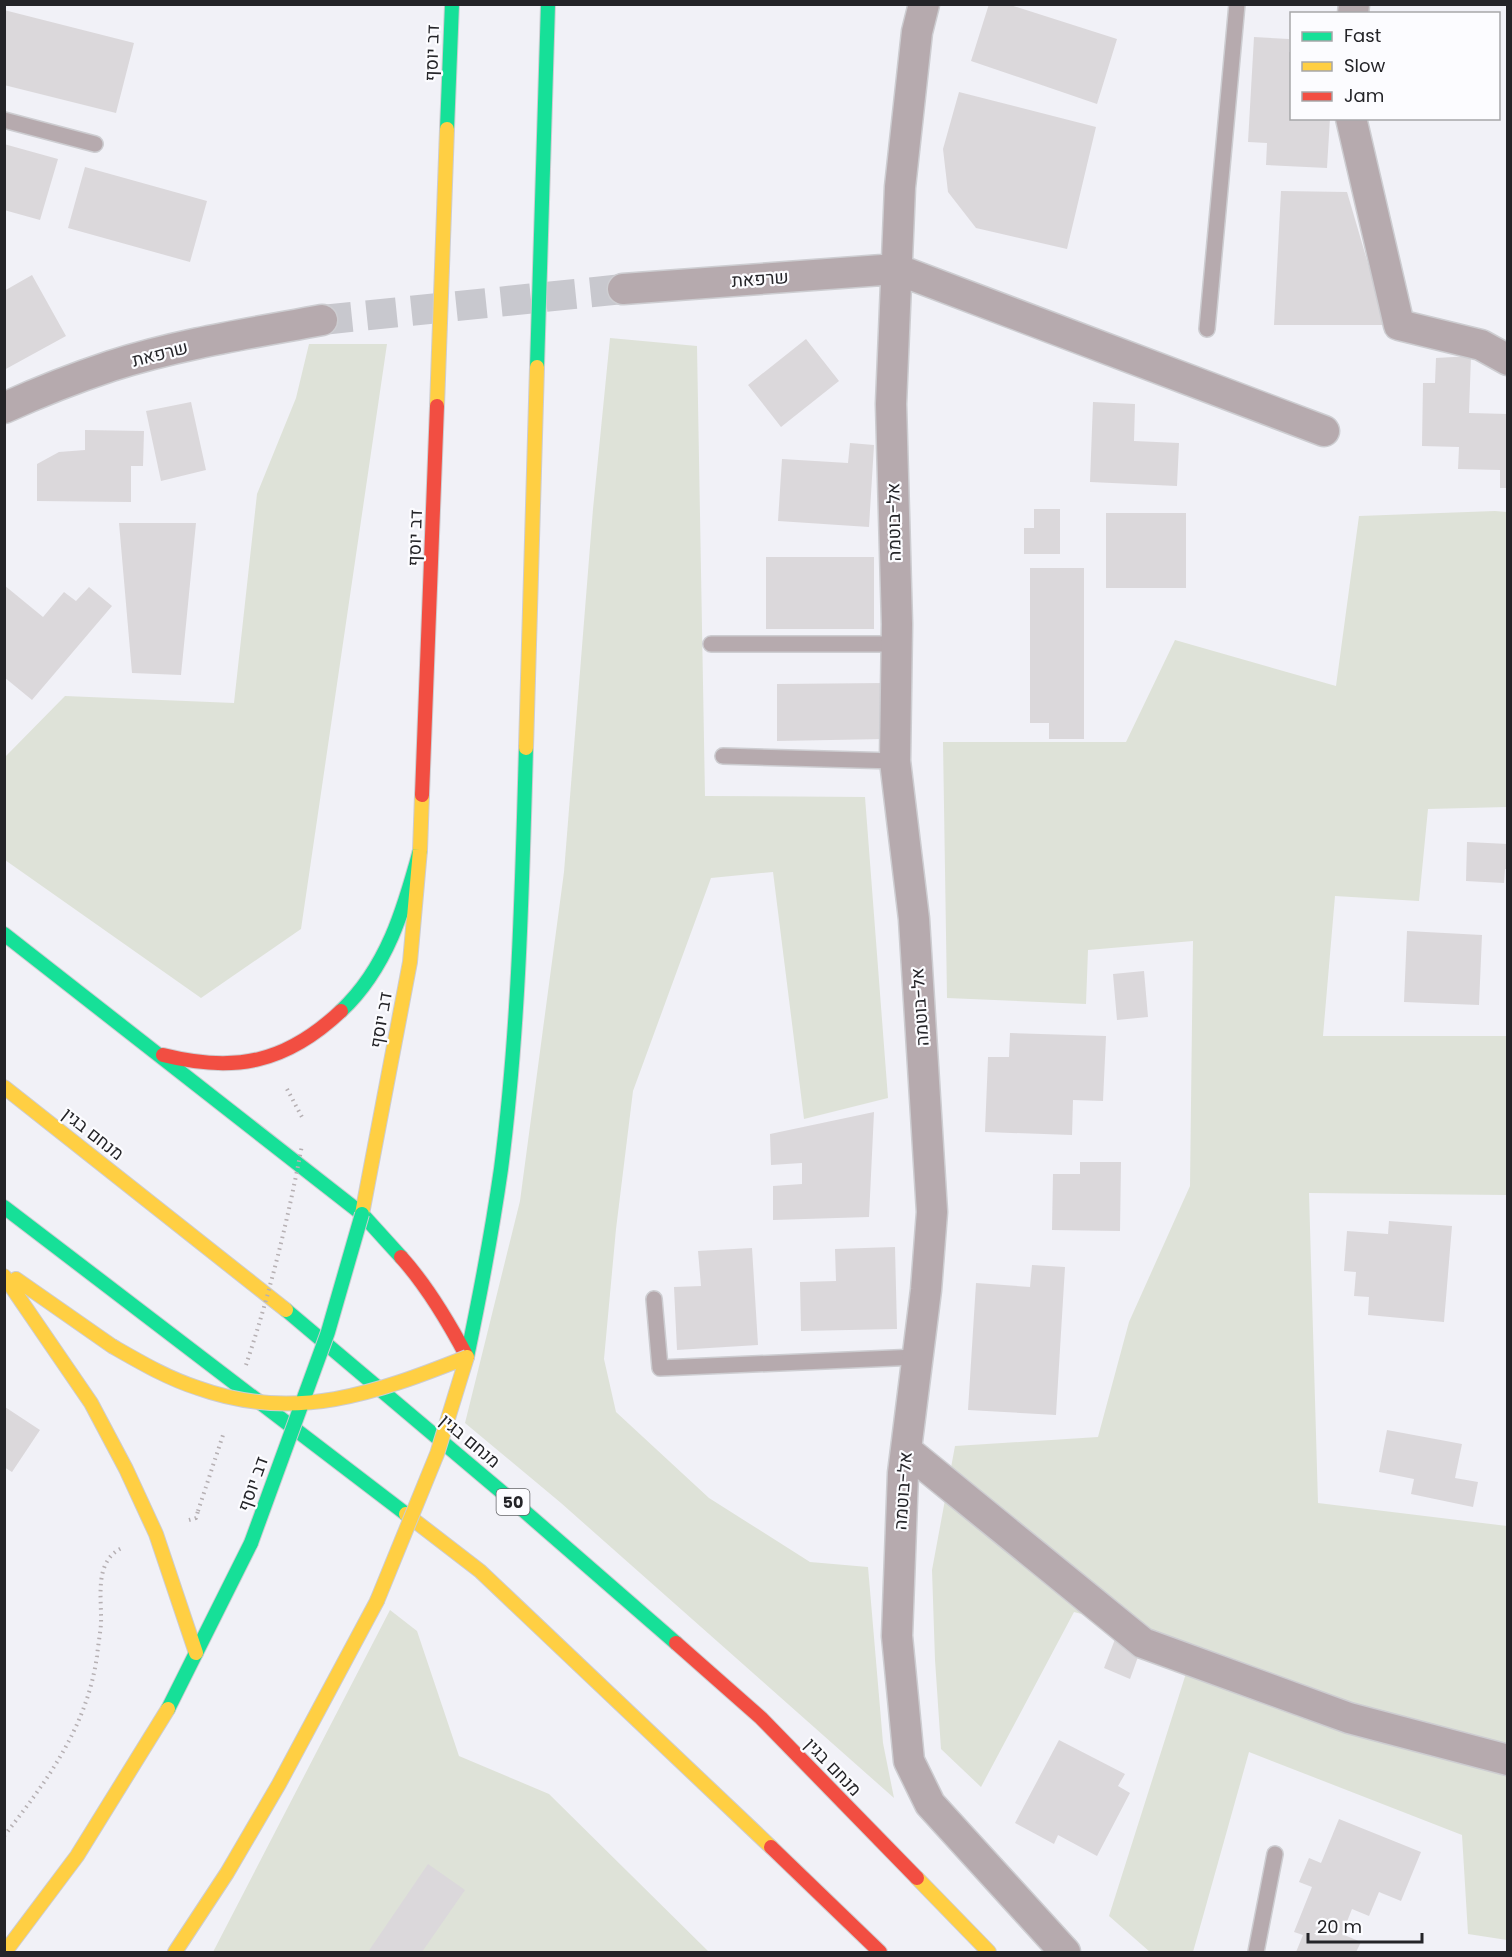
<svg xmlns="http://www.w3.org/2000/svg" width="1512" height="1957" font-family="Poppins,Heebo,sans-serif">
  <style>
    .green { fill: #dee2d8 }
    .building { fill: #dbd8db }
    .lines { fill: none; stroke-linecap: round; stroke-linejoin: round }
    .street-tunnel { stroke: #c8c8ce; stroke-width: 30; stroke-dasharray: 30 15; stroke-linecap: butt }
    .lane-casing { stroke: #cdcdd1; stroke-width: 18 }
    .street-casing { stroke: #cdcdd1; stroke-width: 33 }
    .fast-casing { stroke: #cdcdd1; stroke-width: 16 }
    .slow-casing { stroke: #cdcdd1; stroke-width: 16 }
    .jam-casing { stroke: #cdcdd1; stroke-width: 16 }
    .path { stroke: #b6b0b3; stroke-width: 4; stroke-dasharray: 1.5 4.5; stroke-linecap: butt }
    .lane { stroke: #b6aaae; stroke-width: 15 }
    .street { stroke: #b6aaae; stroke-width: 30 }
    .fast { stroke: #16e098; stroke-width: 14 }
    .slow { stroke: #ffcf43; stroke-width: 14 }
    .jam { stroke: #f24e42; stroke-width: 14 }
    .fast-bridge-casing { stroke: #cdcdd1; stroke-width: 16; stroke-linecap: butt }
    .slow-bridge-casing { stroke: #cdcdd1; stroke-width: 16; stroke-linecap: butt }
    .path-bridge { stroke: #b6b0b3; stroke-width: 4; stroke-dasharray: 1.5 4.5; stroke-linecap: butt }
    .fast-bridge { stroke: #16e098; stroke-width: 14 }
    .slow-bridge { stroke: #ffcf43; stroke-width: 14 }
    .labels { text-anchor: middle; stroke-width: 4.5; stroke-linejoin: round; paint-order: stroke }
    .shield { fill: #fcfcff; stroke: #656568; stroke-width: 1.5 }
    .shield-label { font-size: 16px; font-weight: bold; fill: #242428 }
    .street-label { font-size: 18px; fill: #242428; stroke: #fcfcff }
  </style>
  <rect width="100%" height="100%" fill="#f1f1f7"/>
  <!-- green -->
  <path class="green" d="M610,338L697,346L705,796L865,797L888,1098L804,1119L773,872L711,878L633,1091L616,1229L604,1359L616,1412L709,1498L810,1562L868,1567L883,1743L894,1798L561,1503L465,1423L520,1201L564,872L593,509Z
    M309,344H387L301,929L201,998L5,860V757L65,696L234,703L257,494L296,398Z
    M1495,511L1507,512V807L1428,809L1419,901L1335,896L1323,1036H1507V1195L1309,1193L1318,1503L1507,1526V1940L1468,1934L1462,1835L1249,1752L1193,1952H1150L1109,1916L1195,1645L1074,1612L981,1787L941,1749L935,1660L932,1570L955,1446L1098,1437L1129,1322L1190,1186L1193,941L1088,950L1086,1004L947,998L943,742H1126L1175,640L1336,686L1359,516Z
    M390,1610L417,1631L459,1756L549,1794L709,1952H213Z"/>
  <!-- building -->
  <path class="building" d="M989,4H1007L1117,39L1097,104L971,61Z
    M4,10L134,43L116,113L4,85Z
    M1254,37L1289,39V52H1292V118H1330L1327,168L1266,165L1267,143L1248,142Z
    M959,92L1096,127L1067,249L976,228L948,192L943,149Z
    M4,144L58,159L40,220L4,210Z
    M85,167L207,201L190,262L68,228Z
    M1281,191L1347,192L1386,325H1274Z
    M32,275L66,336L4,370V291Z
    M806,339L839,381L781,427L748,385Z
    M1471,356L1469,413L1508,414V488H1500V470L1458,469L1459,447L1422,446L1423,383H1435L1436,358Z
    M191,402L206,470L161,481L146,411Z
    M1093,402L1135,404L1134,441L1179,443L1177,486L1090,482Z
    M85,430L144,431L143,466H131V502L37,501V464L59,452L85,450Z
    M850,443L874,445L869,527L778,521L782,459L848,463Z
    M1034,509H1060V554H1024V528H1034Z
    M1106,513H1186V588H1106Z
    M119,523H196L181,675L132,673Z
    M766,557H874V629H766Z
    M1030,568H1084V739H1049V723H1030Z
    M4,585L43,617L64,592L76,601L89,587L112,606L32,700L4,677Z
    M884,683L885,739L777,741V684Z
    M1467,842L1508,844V869H1505L1504,883L1466,881Z
    M1407,931L1482,935L1479,1005L1404,1002Z
    M1144,971L1148,1017L1117,1020L1113,974Z
    M1010,1033L1106,1036L1103,1101L1073,1100L1072,1135L985,1132L988,1057H1009Z
    M874,1112L869,1217L773,1220V1186L802,1184V1163L771,1165L770,1134Z
    M1080,1162H1121L1120,1231L1052,1230L1053,1174H1080Z
    M1389,1221L1452,1226L1444,1322L1368,1315L1369,1297L1354,1296L1356,1272L1344,1271L1347,1231L1388,1234Z
    M895,1247L897,1329L801,1331L800,1282L836,1281L835,1249Z
    M752,1248L758,1345L677,1350L674,1287L701,1286L698,1251Z
    M1032,1265L1065,1267L1056,1415L968,1410L976,1283L1030,1287Z
    M5,1407L40,1430L12,1472L4,1467Z
    M1387,1430L1462,1444L1455,1478L1478,1482L1473,1507L1411,1494L1414,1479L1379,1472Z
    M1117,1634L1143,1643L1130,1679L1104,1668Z
    M1059,1740L1125,1774L1118,1786L1130,1793L1097,1856L1058,1835L1054,1844L1015,1823Z
    M1339,1819L1421,1852L1401,1901L1379,1892L1369,1916L1352,1909L1342,1934L1361,1942L1356,1952H1296L1303,1935L1294,1932L1312,1887L1299,1882L1309,1858L1321,1863Z
    M428,1864L465,1890L422,1952H368Z"/>
  <g class="lines">
    <!-- street-tunnel -->
    <path class="street-tunnel" d="M322,320L623,289"/>
    <defs>
      <path id="lane" d="M4,120L95,144
        M1207,329L1237,4
        M711,644H896
        M723,756L895,761
        M654,1299L660,1368L917,1357
        M1256,1952L1275,1854"/>
      <path id="street" d="M924,4L917,32L900,187L891,404L897,624L895,761L914,919L932,1212L926,1290L903,1473L897,1636L909,1761L930,1804L1065,1952
        M1353,14L1354,4
        M1351,118L1399,325L1481,345L1508,360
        M623,289L896,269L1324,431
        M4,408C39,392 75,378 111,366C179,344 252,333 322,320
        M906,1450L1143,1643L1349,1718L1508,1760"/>
      <path id="fast" d="M447,129L452,4
        M537,367L548,4
        M4,934L362,1214L401,1257
        M341,1011C387,968 404,909 420,850
        M4,1207L406,1514
        M286,1310L523,1510L676,1643
        M467,1357C480,1295 492,1232 501,1169C519,1030 522,888 526,748
        M168,1709L251,1543"/>
      <path id="slow" d="M437,406L447,129
        M526,748L537,367
        M4,1087L286,1310
        M362,1214L410,962L420,850L422,795
        M4,1276L91,1403L126,1469L156,1534L196,1653
        M16,1279L112,1346
        M406,1514L480,1571L771,1847
        M917,1878L989,1952
        M5,1952L77,1856L168,1709
        M175,1952L227,1873L279,1784L377,1601"/>
      <path id="jam" d="M422,795L437,406
        M163,1055C235,1073 286,1063 341,1011
        M401,1257C428,1287 448,1321 467,1357
        M676,1643L761,1718L917,1878
        M771,1847L880,1952"/>
    </defs>
    <!-- lane casing -->
    <use href="#lane" class="lane-casing"/>
    <!-- street casing -->
    <use href="#street" class="street-casing"/>
    <!-- fast casing -->
    <use href="#fast" class="fast-casing"/>
    <!-- slow casing -->
    <use href="#slow" class="slow-casing"/>
    <!-- jam casing -->
    <use href="#jam" class="jam-casing"/>
    <!-- path -->
    <path class="path" d="M287,1089L303,1119
      M189,1520L196,1518L198,1511
      M4,1836C47,1781 87,1727 97,1656C98,1646 100,1635 101,1624C102,1597 93,1560 124,1547"/>
    <!-- lane -->
    <use href="#lane" class="lane"/>
    <!-- street -->
    <use href="#street" class="street"/>
    <!-- fast -->
    <use href="#fast" class="fast"/>
    <!-- slow -->
    <use href="#slow" class="slow"/>
    <!-- jam -->
    <use href="#jam" class="jam"/>
    <defs>
      <path id="fast-bridge" d="M251,1543L328,1332L362,1214"/>
      <path id="slow-bridge" d="M112,1346C140,1362 167,1378 198,1388C295,1423 376,1393 467,1357
        M377,1601L437,1454L467,1357"/>
    </defs>
    <!-- fast-bridge casing -->
    <use href="#fast-bridge" class="fast-bridge-casing"/>
    <!-- slow-bridge casing -->
    <use href="#slow-bridge" class="slow-bridge-casing"/>
    <!-- path-bridge -->
    <path class="path-bridge" d="M246,1365C270,1293 288,1220 302,1145
      M198,1511L224,1432"/>
    <!-- fast-bridge -->
    <use href="#fast-bridge" class="fast-bridge"/>
    <!-- slow-bridge -->
    <use href="#slow-bridge" class="slow-bridge"/>
  </g>
  <g class="labels">
    <!-- shield labels -->
    <rect class="shield" x="496.5" y="1489" width="33" height="26" rx="4.5"/>
    <g class="shield-label">
      <text x="513" y="1508">50</text>
    </g>
    <!-- street labels -->
    <g class="street-label">
      <text transform="translate(432 53) rotate(-88)" y="6">דב יוסף</text>
      <text transform="translate(760 279) rotate(-4)" y="6">שרפאת</text>
      <text transform="translate(160 354) rotate(-14)" y="6">שרפאת</text>
      <text transform="translate(894 522) rotate(-91)" y="6">אל-בוטמה</text>
      <text transform="translate(415 538) rotate(-88)" y="6">דב יוסף</text>
      <text transform="translate(920 1007) rotate(-94)" y="6">אל-בוטמה</text>
      <text transform="translate(381 1020) rotate(-80)" y="6">דב יוסף</text>
      <text transform="translate(93 1134) rotate(38)" y="6">מנחם בגין</text>
      <text transform="translate(470 1441) rotate(40)" y="6">מנחם בגין</text>
      <text transform="translate(253 1484) rotate(-70)" y="6">דב יוסף</text>
      <text transform="translate(903 1491) rotate(-86)" y="6">אל-בוטמה</text>
      <text transform="translate(833 1767) rotate(46)" y="6">מנחם בגין</text>
    </g>
  </g>
  <!-- border -->
  <rect width="1512" height="1957" fill="none" stroke="#242428" stroke-width="12"/>
  <!-- legend -->
  <rect x="1290" y="12" width="210" height="108" fill="#fcfcff" stroke="#a6a6a9" stroke-width="1.5"/>
  <rect x="1302" y="32" width="30" height="9" fill="#16e098" stroke="#a6a6a9" stroke-width="1.5"/>
  <text x="1344" y="42" font-size="18" fill="#242428">Fast</text>
  <rect x="1302" y="62" width="30" height="9" fill="#ffcf43" stroke="#a6a6a9" stroke-width="1.5"/>
  <text x="1344" y="72" font-size="18" fill="#242428">Slow</text>
  <rect x="1302" y="92" width="30" height="9" fill="#f24e42" stroke="#a6a6a9" stroke-width="1.5"/>
  <text x="1344" y="102" font-size="18" fill="#242428">Jam</text>
  <!-- scale -->
  <path d="M1308 1933v9h114v-9" fill="none" stroke="#242428" stroke-width="3"/>
  <text x="1317" y="1933" font-size="18" fill="#242428" stroke="#fcfcff" stroke-width="4.5" paint-order="stroke">20 m</text>
</svg>
